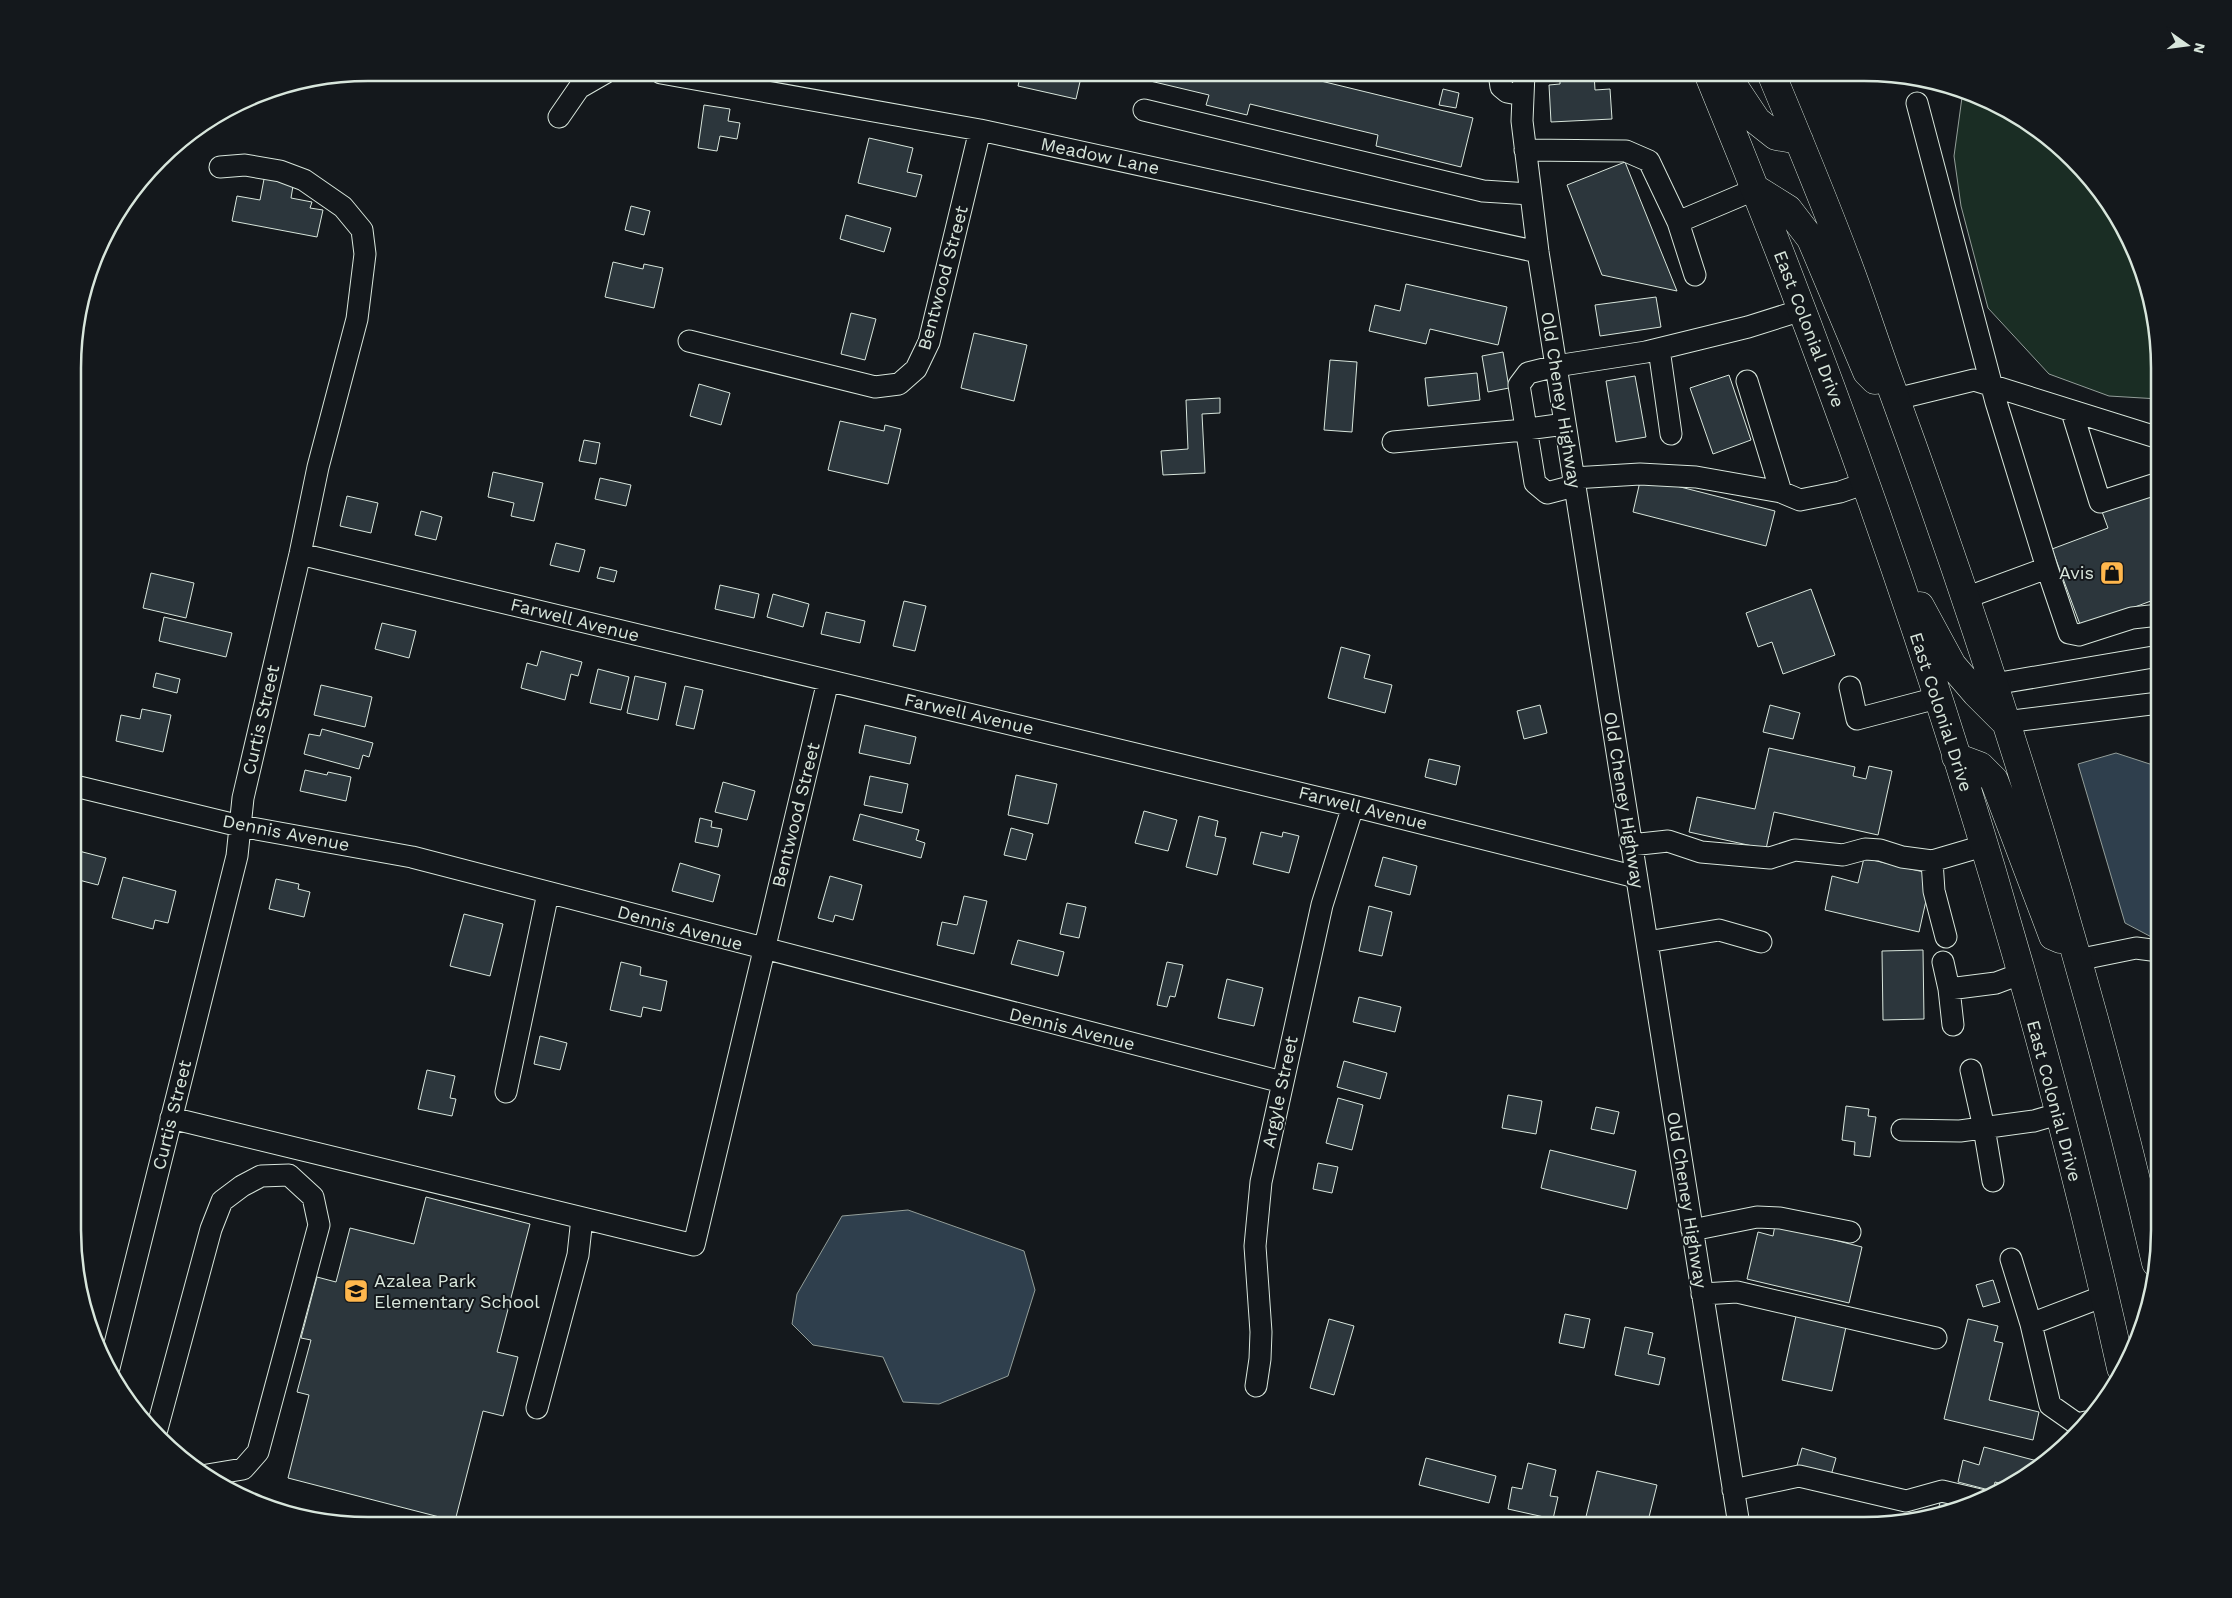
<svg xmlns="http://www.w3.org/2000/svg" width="2232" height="1598" font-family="'Work Sans',sans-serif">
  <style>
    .green { fill: #1a2d24; stroke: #939e99 }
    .water { fill: #2f3f4d; stroke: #939e99 }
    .building { fill: #2c363c; stroke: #d8e6dc }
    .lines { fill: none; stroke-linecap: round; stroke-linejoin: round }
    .minor-casing { stroke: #d8e6dc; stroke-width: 23 }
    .highway-casing { stroke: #d8e6dc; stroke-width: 29 }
    .minor { stroke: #14181c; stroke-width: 21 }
    .highway { stroke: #14181c; stroke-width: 28 }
    .labels { text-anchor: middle; stroke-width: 4; stroke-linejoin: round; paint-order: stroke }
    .street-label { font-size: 18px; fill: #d8e6dc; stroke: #14181c }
    .poi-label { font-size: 18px; fill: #d8e6dc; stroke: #14181c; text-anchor: end }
    .rim { fill: none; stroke: #d8e6dc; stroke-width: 2.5 }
  </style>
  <rect width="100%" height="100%" fill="#14181c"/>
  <!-- green -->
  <path class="green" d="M1963,90L2044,134L2098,188L2129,237L2159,349V399L2109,396L2049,374L1988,308L1961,206L1954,156Z"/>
  <!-- water -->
  <path class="water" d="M2116,753L2159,767V941L2125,923L2078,764Z
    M908,1210L1024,1251L1035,1290L1008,1376L939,1404L903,1402L883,1357L813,1345L792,1324L797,1294L842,1216Z"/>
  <!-- building -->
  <path class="building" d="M1021,73H1082L1076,99L1018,86Z
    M1126,73H1288L1473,118L1461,167L1376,146L1378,135L1250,104L1247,115L1206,105L1209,95L1125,75Z
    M1560,73H1594L1595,90L1610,89L1612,119L1551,122L1549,85L1560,84Z
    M1443,89L1459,93L1456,108L1439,105Z
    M704,105L730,109L728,121L740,123L737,139L720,136L717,151L698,148Z
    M869,138L913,148L907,172L922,175L916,197L858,183Z
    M1625,162L1677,291L1602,275L1567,185Z
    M265,174L294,180L291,198L312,202L310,208L323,210L317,237L232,221L237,196L260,200Z
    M631,206L650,211L644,235L625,230Z
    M846,215L891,228L884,252L840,239Z
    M613,262L643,269L644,264L663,268L654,308L605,297Z
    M1406,284L1507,307L1498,345L1430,329L1426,344L1369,331L1375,305L1400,311Z
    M1656,297L1661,327L1600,336L1595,305Z
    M851,313L876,319L865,360L841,354Z
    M974,333L1027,345L1014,401L961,388Z
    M1503,352L1509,388L1488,392L1482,356Z
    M1330,360L1357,362L1352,432L1324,430Z
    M1477,373L1480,400L1428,406L1425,378Z
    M1729,375L1751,440L1713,454L1690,388Z
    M1635,376L1646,437L1616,442L1606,381Z
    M699,384L730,393L721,425L690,416Z
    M1220,398V413L1202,414L1205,473L1163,475L1161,451L1188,449L1186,400Z
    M840,421L884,431L885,425L901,429L888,484L828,470Z
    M584,440L600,443L596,464L579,461Z
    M493,472L543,483L534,521L511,516L514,503L488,497Z
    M1641,477L1775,511L1766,546L1633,512Z
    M600,478L631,485L626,506L595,499Z
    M2156,489L2159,496V598L2081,627L2052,549L2108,528L2101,509Z
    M347,496L378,503L371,533L340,526Z
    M421,511L442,517L436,540L415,535Z
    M556,543L585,550L579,572L550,565Z
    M600,567L617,571L614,582L597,578Z
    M151,573L194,583L186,618L143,608Z
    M720,585L759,594L754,618L715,609Z
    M1811,589L1835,655L1783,674L1772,642L1758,647L1746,613Z
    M773,594L809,604L803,627L767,617Z
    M904,601L926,606L915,651L893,646Z
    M826,612L865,621L860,643L821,634Z
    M164,617L232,633L226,657L159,641Z
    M382,623L416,631L409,658L375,649Z
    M1341,647L1370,655L1364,678L1392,685L1385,713L1328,698Z
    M541,651L582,662L578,676L571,674L565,700L521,688L527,663L537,666Z
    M598,669L629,677L621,710L590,703Z
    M156,673L180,679L177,693L153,687Z
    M635,676L666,683L658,720L627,713Z
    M321,685L372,697L365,727L314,715Z
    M685,686L703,690L694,729L676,725Z
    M1540,705L1547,733L1524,739L1517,711Z
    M1770,705L1800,713L1793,739L1763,732Z
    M142,709L171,715L163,752L116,741L121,715L140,719Z
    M865,725L916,737L910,764L859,753Z
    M322,729L373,743L369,757L363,755L359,769L304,754L309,734L320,736Z
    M1769,748L1855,767L1853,776L1866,779L1869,766L1892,771L1878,835L1774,812L1766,849L1689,832L1697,797L1755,809Z
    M1429,759L1460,766L1456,785L1425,777Z
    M305,770L327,775L328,772L351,777L346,801L300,791Z
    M1016,775L1057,784L1048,824L1008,815Z
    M870,776L908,784L902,813L864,805Z
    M723,782L755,791L747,820L715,812Z
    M1144,811L1177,820L1168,851L1135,843Z
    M860,814L919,830L916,840L925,843L921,858L853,840Z
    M1199,816L1218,821L1215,836L1226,838L1217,875L1186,867Z
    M700,818L712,821L711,827L722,829L718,847L695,842Z
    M1011,828L1033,834L1026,860L1004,855Z
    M1261,832L1282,837L1283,832L1299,836L1289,873L1253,864Z
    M75,850L106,858L98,885L75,879Z
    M1383,857L1417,866L1410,895L1375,886Z
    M1864,858L1932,874L1919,932L1825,910L1832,876L1858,883Z
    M680,863L720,875L713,902L672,891Z
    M830,876L862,885L853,920L835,915L833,922L818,918Z
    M123,877L176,891L168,923L155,920L153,929L112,918Z
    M276,879L299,884L298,889L310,892L304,917L269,909Z
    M964,896L987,901L974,954L937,945L942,922L957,925Z
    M1067,903L1086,907L1079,938L1060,934Z
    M1369,906L1392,912L1382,956L1359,951Z
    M464,914L503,924L490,976L450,966Z
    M1018,940L1064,952L1058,976L1011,964Z
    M1923,950L1924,1019L1883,1020L1882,951Z
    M621,962L641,967L640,975L667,981L661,1011L643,1007L641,1017L610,1010Z
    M1167,962L1183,965L1175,997L1170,996L1167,1007L1157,1005Z
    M1227,979L1263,988L1254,1026L1218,1018Z
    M1359,997L1401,1007L1395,1032L1353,1022Z
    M540,1036L567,1043L560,1070L534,1064Z
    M1344,1061L1387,1073L1380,1099L1337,1087Z
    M427,1070L455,1076L450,1098L456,1099L452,1116L418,1109Z
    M1508,1095L1542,1101L1536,1134L1502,1128Z
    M1338,1098L1363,1105L1352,1150L1326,1143Z
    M1846,1106L1869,1109L1868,1116L1876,1117L1870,1157L1854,1155L1855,1142L1842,1140Z
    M1596,1107L1619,1112L1614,1134L1591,1129Z
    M1550,1150L1636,1171L1627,1209L1541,1188Z
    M1318,1163L1338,1167L1332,1193L1313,1189Z
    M426,1197L530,1224L497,1352L518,1357L503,1416L483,1411L455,1521L288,1478L309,1395L297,1392L311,1340L301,1338L317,1277L336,1282L350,1228L414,1244Z
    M1775,1225L1862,1247L1849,1303L1747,1279L1758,1232L1773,1236Z
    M1993,1280L2000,1302L1983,1307L1976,1285Z
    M1565,1314L1590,1319L1584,1348L1559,1343Z
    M1796,1316L1846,1327L1832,1391L1782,1380Z
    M1329,1319L1354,1326L1334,1395L1310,1388Z
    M1968,1319L1998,1326L1994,1341L2003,1343L1989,1400L2039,1412L2033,1440L1944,1419Z
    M1625,1327L1653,1333L1648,1354L1665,1358L1659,1385L1615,1375Z
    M1984,1447L2045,1463L2010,1486L1995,1482L1993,1491L1958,1482L1963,1460L1979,1465Z
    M1802,1448L1836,1458L1830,1479L1796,1469Z
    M1426,1458L1496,1476L1489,1503L1419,1485Z
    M1528,1463L1556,1470L1550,1496L1558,1497L1553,1519L1508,1509L1512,1487L1522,1489Z
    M1597,1471L1657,1485L1647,1525H1584Z
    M1941,1497L1971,1504L1937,1516Z"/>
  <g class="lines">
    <defs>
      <path id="minor" d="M661,73L980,130L1538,252
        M1499,73L1501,87L1507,92L1523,95
        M1524,73L1522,121L1538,252L1739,1525
        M1917,103L1996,402L2047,568L1965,598
        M1144,110L1483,191L1531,194
        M559,117L579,88L605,73
        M1525,150L1626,151L1649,161L1678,222L1756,189
        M1678,222L1695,275
        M689,341L875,387L899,384L916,369L929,342L980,130
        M1659,349L1671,434
        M1747,381L1781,492
        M1896,399L1974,380L2159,438
        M2072,412L2100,502L2159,483
        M1393,442L1513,431L1565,424
        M1573,478L1640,474L1696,477L1781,492L1800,500L1840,492L1866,483
        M1574,486L1547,493L1535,483L1519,385L1528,373L1556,366L1646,352L1748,327L1802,310
        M300,554L1353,806L1636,877
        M2047,568L2069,633L2079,635L2132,618L2159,615
        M1994,684L2159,656
        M1850,687L1857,719L1937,698
        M2005,722L2159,703
        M75,786L240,826L412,857L1282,1082
        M1631,845L1668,841L1701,852L1770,858L1795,850L1843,855L1865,849L1880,850L1902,857L1932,861L1983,846
        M1932,861L1934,891L1946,937
        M1647,942L1719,930L1761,942
        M2077,960L2136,948L2159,951
        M1943,962L1949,989
        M1953,1025L1949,989L1996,983L2020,974
        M1971,1070L1984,1128L1993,1181
        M506,1092L548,893
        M171,1118L694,1245L828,681
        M1902,1130L1960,1131L2034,1121L2058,1114
        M1692,1230L1757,1217L1780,1218L1850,1232
        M2011,1259L2031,1324
        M1702,1294L1737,1292L1936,1338
        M109,1368L237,856L243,798L300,554L318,467L357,319L365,254L362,230L343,207L304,180L280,171L245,165L220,167
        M1256,1386L1260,1359L1261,1332L1255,1246L1261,1182L1322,905L1353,806
        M537,1408L578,1255L582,1218
        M2086,1422L2077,1424L2050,1405L2031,1324L2104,1296
        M157,1429L211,1229L222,1201L242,1186L261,1176L289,1175L313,1197L319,1225L258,1452L243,1469L207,1475
        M1733,1490L1799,1476L1906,1501L1942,1491L1980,1500"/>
      <path id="highway" d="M1708,73C1881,492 2023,925 2121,1368
        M1725,73L1757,121L1776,136L1799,140
        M1771,73C1796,133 1821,193 1844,254C1860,295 1873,337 1888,378C1994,667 2086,963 2156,1263
        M1756,189L1788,209L1811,239L1867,372L1875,380
        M1920,606L1952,665L1976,693L2003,720
        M1956,757L1980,766L1994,780L2053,936L2060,939"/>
    </defs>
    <!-- minor casing -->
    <use href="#minor" class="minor-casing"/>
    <!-- highway casing -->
    <use href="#highway" class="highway-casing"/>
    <!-- minor -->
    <use href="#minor" class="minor"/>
    <!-- highway -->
    <use href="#highway" class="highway"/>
  </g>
  <!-- icons -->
  <defs>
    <symbol id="shop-square" viewBox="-11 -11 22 22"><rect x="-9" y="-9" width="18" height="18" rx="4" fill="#ffb74d" stroke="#14181c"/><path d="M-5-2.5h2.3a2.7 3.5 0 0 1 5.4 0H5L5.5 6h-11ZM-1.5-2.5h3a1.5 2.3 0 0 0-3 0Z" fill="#111"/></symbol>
    <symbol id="school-square" viewBox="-11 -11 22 22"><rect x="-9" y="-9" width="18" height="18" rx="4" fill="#ffb74d" stroke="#14181c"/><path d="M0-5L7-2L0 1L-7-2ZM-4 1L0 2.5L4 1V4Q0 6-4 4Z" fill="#111"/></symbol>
  </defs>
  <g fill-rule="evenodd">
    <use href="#shop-square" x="2098" y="559" width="28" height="28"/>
    <use href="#school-square" x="342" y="1277" width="28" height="28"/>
  </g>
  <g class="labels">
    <!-- street labels -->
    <g class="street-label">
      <text transform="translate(1100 156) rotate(12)" y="6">Meadow Lane</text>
      <text transform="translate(943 278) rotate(-75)" y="6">Bentwood Street</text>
      <text transform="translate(1809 329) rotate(69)" y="6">East Colonial Drive</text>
      <text transform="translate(1561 400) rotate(81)" y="6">Old Cheney Highway</text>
      <text transform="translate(575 620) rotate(14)" y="6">Farwell Avenue</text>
      <text transform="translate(1941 712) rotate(72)" y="6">East Colonial Drive</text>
      <text transform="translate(969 714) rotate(13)" y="6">Farwell Avenue</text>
      <text transform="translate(261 720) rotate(-77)" y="6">Curtis Street</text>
      <text transform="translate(1624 800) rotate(81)" y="6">Old Cheney Highway</text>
      <text transform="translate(1363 808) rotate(14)" y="6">Farwell Avenue</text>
      <text transform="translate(796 815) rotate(-76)" y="6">Bentwood Street</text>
      <text transform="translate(286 833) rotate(11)" y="6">Dennis Avenue</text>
      <text transform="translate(680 928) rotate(15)" y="6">Dennis Avenue</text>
      <text transform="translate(1072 1029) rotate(14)" y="6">Dennis Avenue</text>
      <text transform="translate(1280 1092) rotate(-78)" y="6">Argyle Street</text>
      <text transform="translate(2054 1101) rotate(75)" y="6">East Colonial Drive</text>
      <text transform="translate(172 1115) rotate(-76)" y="6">Curtis Street</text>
      <text transform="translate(1687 1200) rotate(81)" y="6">Old Cheney Highway</text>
    </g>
    <!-- poi labels -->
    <g class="poi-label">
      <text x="2094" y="579">Avis</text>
      <text x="374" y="1287" text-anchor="start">Azalea Park<tspan x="374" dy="21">Elementary School</tspan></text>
    </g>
  </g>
  <!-- crop -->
  <path d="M0 0H2232V1598H0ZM368 81H1864A287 287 0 0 1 2151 368V1230A287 287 0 0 1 1864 1517H368A287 287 0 0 1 81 1230V368A287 287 0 0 1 368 81Z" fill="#14181c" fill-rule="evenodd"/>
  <path class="rim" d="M368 81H1864A287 287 0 0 1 2151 368V1230A287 287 0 0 1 1864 1517H368A287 287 0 0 1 81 1230V368A287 287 0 0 1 368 81Z"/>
  <!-- north arrow -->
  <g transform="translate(2187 45) rotate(104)" stroke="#14181c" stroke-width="4" paint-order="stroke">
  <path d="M0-4L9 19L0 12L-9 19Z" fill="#d8e6dc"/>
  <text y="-8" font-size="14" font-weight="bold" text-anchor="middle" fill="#d8e6dc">N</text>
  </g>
</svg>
